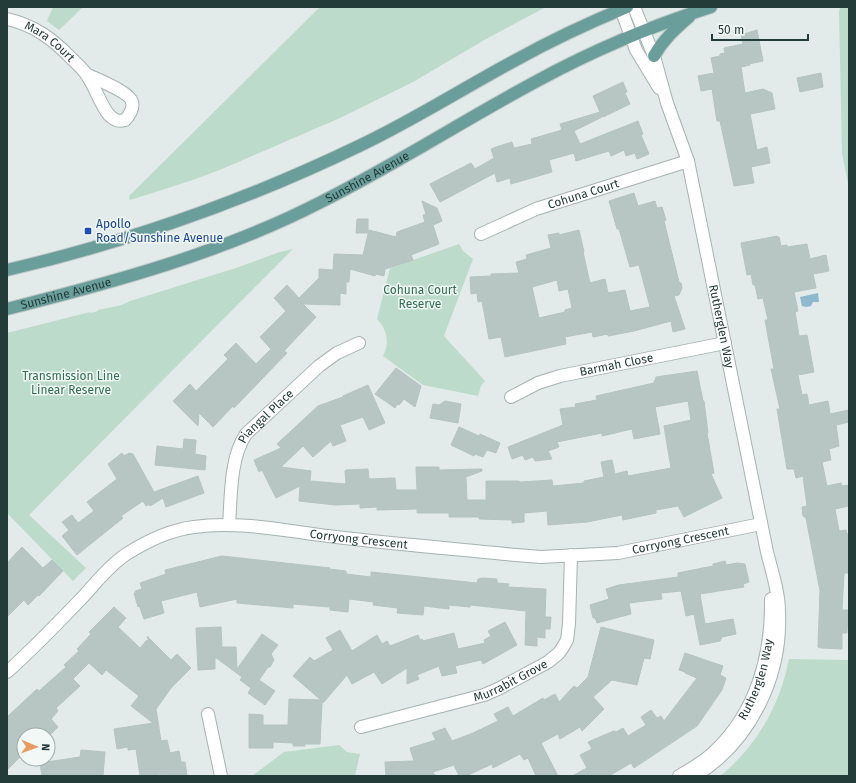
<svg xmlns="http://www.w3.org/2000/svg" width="856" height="783" font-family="'Fira Sans',sans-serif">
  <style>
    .green { fill: #bcdbca }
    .water { fill: #8db8cd }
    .building { fill: #b7c6c2; stroke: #b5c4c0; fill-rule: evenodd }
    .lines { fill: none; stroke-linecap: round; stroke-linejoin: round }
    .minor-casing { stroke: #a5b3b1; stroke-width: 14 }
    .major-casing { stroke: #c1c8c8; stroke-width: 14 }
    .minor { stroke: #fff; stroke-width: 12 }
    .major { stroke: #699e9a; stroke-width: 12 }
    .transit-dot { fill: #1a4fb4; stroke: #f2f8f6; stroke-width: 1.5 }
    .labels { text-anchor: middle; stroke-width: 3; stroke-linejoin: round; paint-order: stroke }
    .street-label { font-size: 12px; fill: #233b39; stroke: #f2f8f6 }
    .transit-label { font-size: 12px; fill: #164399; stroke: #f2f8f6; text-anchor: start }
    .park-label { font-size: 12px; fill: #306f53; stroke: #f2f8f6 }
  </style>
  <rect width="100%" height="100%" fill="#e2ebe9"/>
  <!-- green -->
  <path class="green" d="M53,7H83L59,30L47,21Z
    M320,7H546L486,39L413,82L340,118L222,169L190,181L130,200L129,196Z
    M840,7H849V189L842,153L839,12Z
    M459,244L463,251L473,259L444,336L485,381L481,386L478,396L423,385L383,356C390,343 387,329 377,319L390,268Z
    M293,249L29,515L86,568L73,581L7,513V333L90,312L91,313L98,311V310L122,305L130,301L236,268L280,252Z
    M789,659L849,660V776H720C757,746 780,705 789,659Z
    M339,745L347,752L360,754L355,776H252L284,752Z"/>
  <!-- water -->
  <path class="water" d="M818,293L819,302H813L811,306L806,307L802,306L800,297Z"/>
  <!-- building -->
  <path class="building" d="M757,30L763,61L749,64L750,65L741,67L745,93L763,89L772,93L775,109L750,114L757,150L767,147L770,163L751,167L754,183L734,186L720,121H717L712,89L701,91L698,76L714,73L711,58L720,56V54L725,53L724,48L743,44L741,35Z
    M821,73L823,87L800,92L797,78Z
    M623,82L627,92L625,93L630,104L603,117L600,113L602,117L574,131L580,144L638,121L643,134L641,135L649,154L637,159L635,153L626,156L624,150L611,156L609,151L576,161L574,153L549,160L552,172L511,184L510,178L497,182L495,173L440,202L430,184L471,163L475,169L494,158L491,149L496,147L512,142L514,148L532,144L531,139L562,130L560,124L600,112L593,96Z
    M634,193L638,206L655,201L657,208L662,207L666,220L664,221L679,282L681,283L682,288L679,295L674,296L685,329L673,332L671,321L634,331L608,336V334L593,337L592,332L565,337L566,344L505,357L501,337L489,339L482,301L478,302L477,293L471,294L470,277L491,276V274L519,273L516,262L527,259L526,255L551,248L548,235L559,233V235L579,230L584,252H583L590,283L605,279L608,293L625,290L630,311L650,307L639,265L630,267L619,229H617L609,201ZM557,280L559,291L568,289L572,308L565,310V312L539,318L532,287Z
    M422,201L437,208L442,221L433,225L439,244L411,255L413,260L385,269L384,276L376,274L375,276L350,269L349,282H346V294L340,293V305L303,304L316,317L284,351L287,353L234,408L233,406L213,427L199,413L198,426L173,401L190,384L196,391L228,359L224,355L236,343L256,364L271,349L260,337L286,311L274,298L287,285L299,298L319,278V269L333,270L334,254L363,255L369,230L396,237L397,232L425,222L423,215L426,214Z
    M357,219H368V233H356Z
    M777,236V237H779L781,246L787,245V247L807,244L810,259L826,255L829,271L813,274L816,288L794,292L798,311L795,312L799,336L807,335L814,372L798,375L802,395L807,394L809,405L828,401L830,414L849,410V422L836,425L839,446L829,449L831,460L822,462L827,486L841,483L842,486L849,485V506L835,509L839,531L846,530L848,537L849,536V573H844L842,610H848L847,633H842V649L821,648L818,647L820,591L806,518L803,516L802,507L807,506L803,476L796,478L794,469H787L777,409H780L771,369H774L765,320H768L763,298L758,299L755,285H753L751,274L747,275L741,243Z
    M396,368L421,386L415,407L404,399L399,405L397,404L395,408L375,394Z
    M697,371L703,401H704L708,433H707L714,473L711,474L722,498L684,517L678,506L656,510V513L623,520L622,515L587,522L548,525L547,511L524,513V522L512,523V520L479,519V517H449V513H417V509L377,510V507L360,508V504L335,505L299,501L300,486L276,498L262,470L259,472L254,460L281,448L277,444L318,406L343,397V396L368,385L385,423L369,430L363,417L340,425L346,441L333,446L331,441L313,457L303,446L281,467L311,471L310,481L346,484L345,471L346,470L368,469L369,479L395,478L396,490H417L416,467H439V470L482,469V471L463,478H466L467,500H486V481H519L520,482L552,480L553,486L584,483V481L604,477L601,462L612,460L615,474L627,471L628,476L671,468L664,426L691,420L688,401L655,407L660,434L634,439L632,429L602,436V433L557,442L559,447L548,451L552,459L535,461L533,457L525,460L523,455L512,459L508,447L563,425L560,409L576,407L575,404L597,400L596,396L654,383L656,377Z
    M445,401L461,404L458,423L430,418L433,404L439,405Z
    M459,427L479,436L480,434L500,443L496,453L487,450L483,457L475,454L474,456L451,445Z
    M184,439L196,440L195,454L206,456L205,470L155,465L157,446L183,449Z
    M122,453L124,456L129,453L133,454L154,492L198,476L204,493L166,507L163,498L150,506V504L146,506L143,501L121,516L123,518L77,555L62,536L69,530L62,522L72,515L78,523L94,511L87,502L117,479L108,464Z
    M22,547L43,568L52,560L63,571L39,596L38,595L28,605L24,600L7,617V563Z
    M222,556L330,568L329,569L346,571V574L371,577V572L477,583L478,579L483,578L497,579V583L509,584L508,587L546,589L545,617H551L550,629H545V638L537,637V646L525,645L526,611L470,605V607L449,605V609L424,606L423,615L397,613L398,608L373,605L374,602L349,599L348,612L330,610V607L293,604V608L237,603V599L200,607L197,592L161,601L164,613L144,619L139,605L138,607L134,593H136L135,591L142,589L140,583L166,574L165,570Z
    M725,561L726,565L737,563L745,564L749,582L743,584L744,587L700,594L705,624L733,619L736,634L722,637L720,641L700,645L694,614L686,616L681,591L661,593L662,599L629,603L631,614L597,623L595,618H593L590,605L609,599L606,589L619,585L678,577V573L713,566V564Z
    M114,607L126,618L118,627L140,648L147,640L149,642L147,636L171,660L177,654L191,668L171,688L156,709L161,741L167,740L170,753L179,751L181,762H185L187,776H161V774L140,776L136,749L128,750V747L117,749L114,729L153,723L131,706L139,696L106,670L102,675L89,663L73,679L80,686L56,708L58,711L51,719L58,727L50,735H24V753L7,770V717L37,689L39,691L66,667L64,665L79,651L77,649L91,634L89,632Z
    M505,622L517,645L483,664L481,660L455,666L457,673L442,676L439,666L417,675L419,679L407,684V668L382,684L374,672L352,684L347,675L323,703L322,702L320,744H305V746H293V743L273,742V748H249V714L263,715V725H288L289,699L321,700L293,676L310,657L314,661L333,650L326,638L340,630L352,651L377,635L382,644L387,641L390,646L418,635L420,640L422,639L423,641L454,633L458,649L485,643L484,640L491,636L488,631Z
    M221,627L222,647H236L237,669L262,634L278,645L271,654L274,660L270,667H268L259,680L275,691L265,705L248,693L251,688L240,680L242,677L215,657V669L198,670L196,628Z
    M601,627L654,640L650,659L644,658L637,685L612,680L593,697L604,709L582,731L580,727L560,739L558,734L541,743L558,776H536L528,758L524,760L520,754L493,768L492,764L466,776H459L454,765L433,772L435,776H386L385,762L414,761L410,748L436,740L432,733L445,728L452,741L473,733L498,721L494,714L508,707L513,716L543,698L544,700L555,694L559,702L574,686L577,688L588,677Z
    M685,653L723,666L720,675L726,678L722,690L697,726L634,768L631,763L609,776H572L587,768L580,755L592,749L588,742L614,731L616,732L623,728L628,736L646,725L641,717L651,710L657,718L661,716L664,721L697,678L685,673V672L679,670Z
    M81,750L105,752L103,776H42L40,763L80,757Z"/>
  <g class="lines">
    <defs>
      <g id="minor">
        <path id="s1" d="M634,7L654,56L667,103L688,161L767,552C772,572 779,592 779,612C782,677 750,742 695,776"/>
        <path d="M621,9L636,50L659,88"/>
        <path id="s2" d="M7,19C34,25 53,39 72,59C77,64 83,69 86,74C95,86 100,104 109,115C114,120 118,122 125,120C129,116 134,108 132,102C130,92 96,79 86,74"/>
        <path id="s3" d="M481,234L536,209L688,161"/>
        <path id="s4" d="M511,397L538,383L560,376L725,343"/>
        <path id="s5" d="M229,525C231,497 230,457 246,434L319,366L337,353L359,343"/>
        <path id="s6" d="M7,672C32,650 55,626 78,602C93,587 107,567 125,555C145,542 170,530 194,527C240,520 290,532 336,537C396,544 456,549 516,555L541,557L618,553L761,524"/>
        <path d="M208,714L221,776"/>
        <path id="s7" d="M361,727L484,695L498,689L548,662L559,653L563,647L567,640L569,624L571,555"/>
        <path id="s8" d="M679,776C691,769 704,762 714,752C756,713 772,656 771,599"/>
      </g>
      <g id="major">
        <path d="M654,56C663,40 675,29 689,17"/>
        <path d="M7,270C128,242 247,200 359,146C412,121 462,89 514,61C550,41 588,23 627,7"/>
        <path id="s9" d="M7,309C114,282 222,253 321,202C395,165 464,120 537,81C592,51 651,26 711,7"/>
      </g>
    </defs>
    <!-- minor casing -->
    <use href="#minor" class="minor-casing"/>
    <!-- major casing -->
    <use href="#major" class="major-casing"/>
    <!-- minor -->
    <use href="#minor" class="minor"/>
    <!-- major -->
    <use href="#major" class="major"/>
  </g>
  <!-- markers -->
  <rect class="transit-dot" x="84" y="227" width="8" height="8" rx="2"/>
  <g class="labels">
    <!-- street labels -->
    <g class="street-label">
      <text dy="4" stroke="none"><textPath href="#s2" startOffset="49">Mara Court</textPath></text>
      <text dy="4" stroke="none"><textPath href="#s9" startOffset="385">Sunshine Avenue</textPath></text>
      <text dy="4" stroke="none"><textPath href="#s3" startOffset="110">Cohuna Court</textPath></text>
      <text dy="4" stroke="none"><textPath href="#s9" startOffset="61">Sunshine Avenue</textPath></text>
      <text dy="4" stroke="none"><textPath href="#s1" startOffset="332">Rutherglen Way</textPath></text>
      <text dy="4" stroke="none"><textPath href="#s4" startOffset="111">Barmah Close</textPath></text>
      <text dy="4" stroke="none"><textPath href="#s5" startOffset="120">Piangal Place</textPath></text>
      <text dy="4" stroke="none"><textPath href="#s6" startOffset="407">Corryong Crescent</textPath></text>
      <text dy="4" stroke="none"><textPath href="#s6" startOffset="731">Corryong Crescent</textPath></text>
      <text dy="4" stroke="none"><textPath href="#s8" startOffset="128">Rutherglen Way</textPath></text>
      <text dy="4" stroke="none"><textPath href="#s7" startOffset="157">Murrabit Grove</textPath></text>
    </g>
    <!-- transit labels -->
    <g class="transit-label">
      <text x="96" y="228">Apollo<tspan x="96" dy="14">Road/Sunshine Avenue</tspan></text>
    </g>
    <!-- park labels -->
    <g class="park-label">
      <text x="420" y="294">Cohuna Court<tspan x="420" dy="14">Reserve</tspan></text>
      <text x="71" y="380">Transmission Line<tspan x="71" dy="14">Linear Reserve</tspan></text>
    </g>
  </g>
  <!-- border -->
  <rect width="856" height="783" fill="none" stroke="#233b39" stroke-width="16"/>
  <!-- north arrow -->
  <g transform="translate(36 747) rotate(92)"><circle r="19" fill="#f2f8f6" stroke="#9facaa"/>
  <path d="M0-3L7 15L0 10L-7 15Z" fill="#e99b62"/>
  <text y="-6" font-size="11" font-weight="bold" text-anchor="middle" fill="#233b39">N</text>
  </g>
  <!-- scale -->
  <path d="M712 34v6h96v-6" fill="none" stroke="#233b39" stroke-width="2"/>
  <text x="718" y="34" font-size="12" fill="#233b39" stroke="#f2f8f6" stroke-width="3" paint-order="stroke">50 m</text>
</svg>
